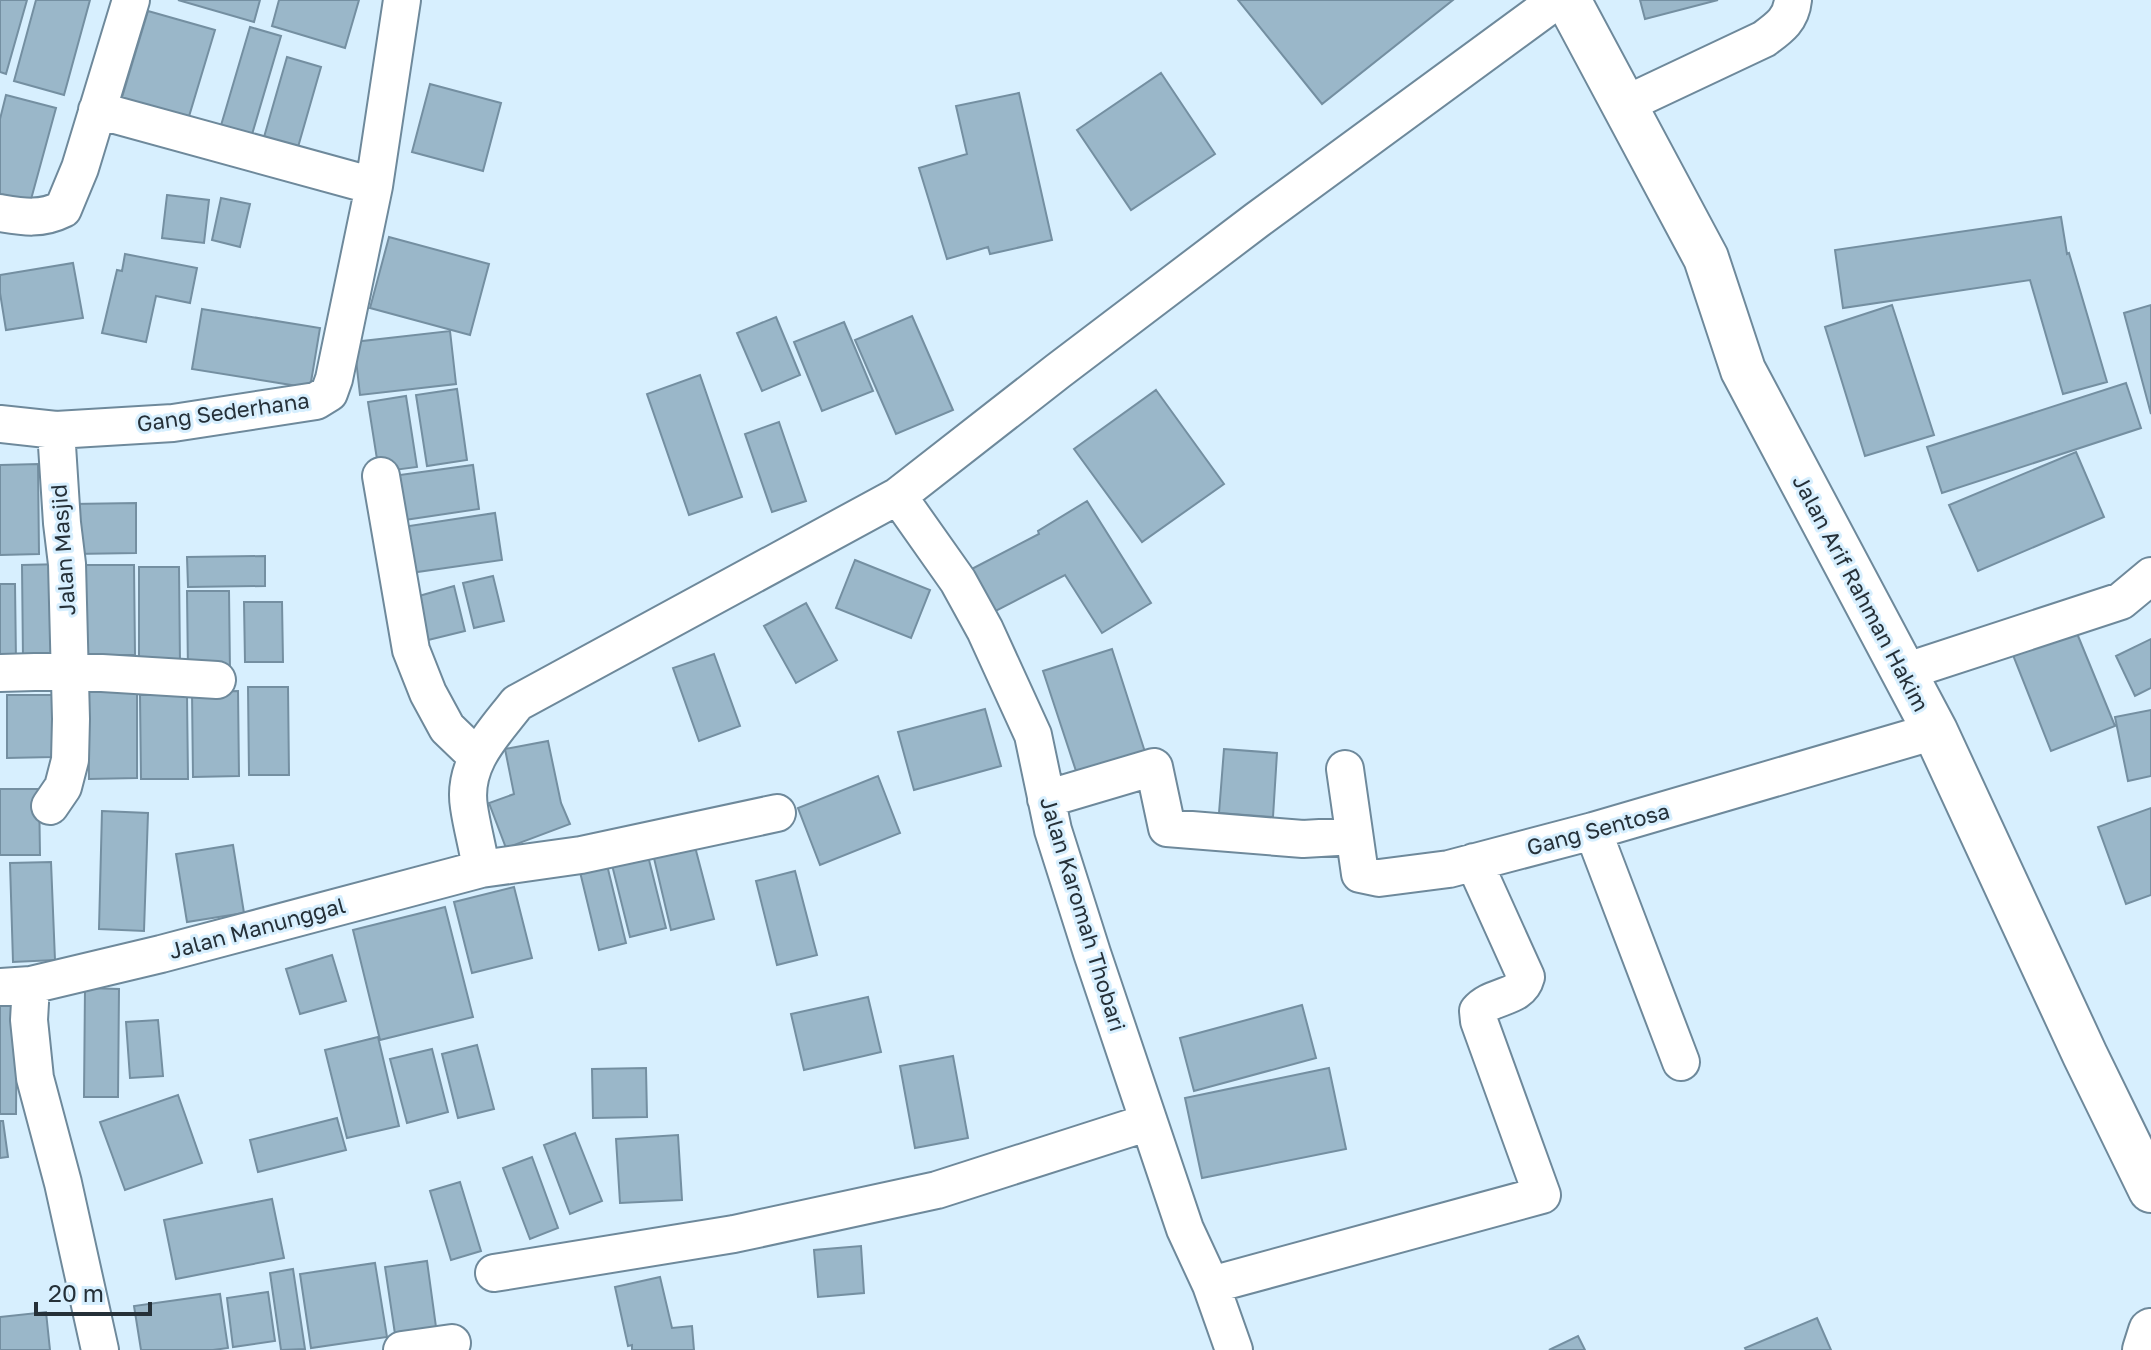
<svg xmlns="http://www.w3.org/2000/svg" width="2151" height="1350" font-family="'Golos Text',sans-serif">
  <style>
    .building { fill: #9ab7c9; stroke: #748fa1; stroke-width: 2 }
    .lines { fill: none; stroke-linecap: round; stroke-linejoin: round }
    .minor-casing { stroke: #6e899b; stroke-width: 40 }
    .tertiary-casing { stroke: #6e899b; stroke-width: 48 }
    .minor { stroke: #fff; stroke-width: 36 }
    .tertiary { stroke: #fff; stroke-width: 44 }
    .labels { text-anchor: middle; stroke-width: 6; stroke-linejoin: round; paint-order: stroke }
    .street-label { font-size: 22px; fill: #253038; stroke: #d7effe }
  </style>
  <rect width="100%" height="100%" fill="#d7effe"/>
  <!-- building -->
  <path class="building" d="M0,0H27L6,74L0,72Z
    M36,0H90L64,95L14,81Z
    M178,0H260L254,22Z
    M279,0H359L345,48L272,26Z
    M1238,0H1453L1322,104Z
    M1640,0H1718L1645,19Z
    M148,11L215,30L187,123L120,104Z
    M250,27L281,36L248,148L217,139Z
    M287,57L321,67L296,154L262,144Z
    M1161,73L1215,154L1131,210L1077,130Z
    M430,84L501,103L483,171L412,152Z
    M1019,93L1052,240L990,254L988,247L947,259L919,168L967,154L956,106Z
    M6,95L56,108L27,214L0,206V119Z
    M167,195L209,200L204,243L162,238Z
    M221,198L250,204L240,247L212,240Z
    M2061,217L2067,254L2069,253L2107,382L2063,394L2030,280L1843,308L1835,250Z
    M389,237L489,264L470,335L370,308Z
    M125,254L197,268L190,303L156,296L146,342L102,333L117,270L122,271Z
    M73,263L83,318L6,330L0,293V275Z
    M1892,305L1934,435L1865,456L1825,327Z
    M2151,305V414L2124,313Z
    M202,309L320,328L310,388L192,369Z
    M912,316L953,410L896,434L855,340Z
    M776,317L800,375L762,391L737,333Z
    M844,322L873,391L822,411L794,342Z
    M450,331L456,384L360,395L354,342Z
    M700,375L742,497L689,515L647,394Z
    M2126,383L2141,428L1942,493L1927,447Z
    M457,389L467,460L427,466L416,395Z
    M1156,390L1224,484L1142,542L1074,449Z
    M406,396L417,467L379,472L368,402Z
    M779,422L806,501L772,512L745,434Z
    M2076,452L2104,517L1978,571L1949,505Z
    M38,464L39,554L0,555V465Z
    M473,465L479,509L391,522L385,477Z
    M1087,501L1151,603L1102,633L1065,575L986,616L964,573L1039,534L1038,531Z
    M136,503V553L74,554L72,504Z
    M495,513L502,560L403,574L396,528Z
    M265,556V586L188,587L187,557Z
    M855,560L930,590L911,638L836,608Z
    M64,564L65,658L23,659L22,565Z
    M79,565H134L135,655H80Z
    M139,567H179L180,664H139Z
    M493,576L504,621L474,628L463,583Z
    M0,584H15L16,662H0Z
    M454,586L465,631L424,641L412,598Z
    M187,591H229L230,672H188Z
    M244,602H282L283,662H245Z
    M806,603L837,660L796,683L764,626Z
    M2076,631L2115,726L2051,751L2013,655Z
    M2151,639V688L2135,696L2116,656Z
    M1112,649L1145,752L1077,774L1043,671Z
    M714,654L740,726L699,741L673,668Z
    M248,687H288L289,775H249Z
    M88,690H137V778L89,779Z
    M238,691L239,776L193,777L192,692Z
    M7,695H52L53,757L7,758Z
    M140,695H187L188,779H141Z
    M985,709L1001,766L914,790L898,732Z
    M2151,710V776L2128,781L2115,717Z
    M548,741L561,803L570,824L506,848L489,803L514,794L505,749Z
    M1224,749L1277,753L1273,817L1219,813Z
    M878,776L900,833L820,865L798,808Z
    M0,789H39L40,855H0Z
    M2151,808V895L2126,904L2098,827Z
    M102,811L148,813L144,931L99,929Z
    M694,843L714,919L671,930L653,854Z
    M233,845L244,913L187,922L176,854Z
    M646,848L666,928L630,937L610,857Z
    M51,862L55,960L13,962L10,863Z
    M607,865L626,943L599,950L580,872Z
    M795,871L817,955L777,965L756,881Z
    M514,887L532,958L472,973L454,902Z
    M445,907L473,1017L380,1040L353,930Z
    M332,955L346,1001L300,1014L286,969Z
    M85,988L119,989L118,1097H84Z
    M868,997L881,1052L804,1070L791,1014Z
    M0,1005H17L16,1114H0Z
    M1302,1005L1316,1058L1194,1091L1180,1038Z
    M158,1020L163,1076L130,1078L126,1022Z
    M378,1037L399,1126L347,1138L325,1050Z
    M477,1045L494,1109L458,1118L442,1054Z
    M432,1049L448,1112L407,1123L390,1059Z
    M953,1056L968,1138L915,1148L900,1066Z
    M646,1068L647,1117L593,1118L592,1069Z
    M1329,1068L1346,1149L1202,1178L1185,1098Z
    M178,1095L202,1163L125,1190L100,1122Z
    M337,1118L346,1150L258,1172L250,1140Z
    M0,1121H3L8,1157L0,1158Z
    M575,1133L602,1201L570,1214L544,1145Z
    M678,1135L682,1200L620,1203L616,1139Z
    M532,1157L558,1228L530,1239L503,1168Z
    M460,1182L481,1251L451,1260L430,1191Z
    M272,1199L284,1258L176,1279L164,1220Z
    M861,1246L864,1293L818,1297L814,1250Z
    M427,1261L436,1327L395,1334L385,1267Z
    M375,1263L387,1337L311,1348L300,1274Z
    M293,1269L305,1349L281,1350L270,1273Z
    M660,1277L672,1328L692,1326L694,1350H632V1345L628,1346L615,1287Z
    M268,1292L275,1341L233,1347L227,1298Z
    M220,1294L228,1348L213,1350H141L134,1306Z
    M46,1312L50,1350H0V1317Z
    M1817,1318L1831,1350H1746L1745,1348Z
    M1578,1336L1585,1350H1549Z"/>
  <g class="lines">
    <defs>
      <path id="minor" d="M1624,105L1764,39C1779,28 1791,20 1793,0
        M97,110L374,186
        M0,213C24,217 41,220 63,209L80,168L131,0
        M0,424L56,430L173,423L316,401L329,393L334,379L374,186L402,0
        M381,476L411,650L428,693L447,728L476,756
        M898,496L958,581L985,630L1033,735L1053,830L1092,953L1185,1229L1211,1285L1234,1350
        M1904,672L2121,601L2151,576
        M0,673L69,671L217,680
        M1345,769L1360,874L1379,878L1449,869L1593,831L1935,731
        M1046,799L1154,767L1167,828L1303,839L1354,836
        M50,806L63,787L70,760L71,719L67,564L62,523L56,430
        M1593,831L1681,1062
        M481,869C478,848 472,828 469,807C462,764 493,734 517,703L898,496L1058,371L1257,220L1557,0
        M31,985L29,1020L35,1078L63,1183L100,1350
        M0,987L31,985L161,954L481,869L581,855L777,813
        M494,1273L734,1234L937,1190L1149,1122
        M1211,1285L1542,1195L1479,1021L1478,1011C1492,994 1520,1000 1526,977L1474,862
        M402,1350L452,1343"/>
      <path id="tertiary" d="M1568,0L1706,258L1743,370L1935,731L2085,1055L2151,1190
        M2145,1350L2151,1331"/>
    </defs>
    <!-- minor casing -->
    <use href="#minor" class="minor-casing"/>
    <!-- tertiary casing -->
    <use href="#tertiary" class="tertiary-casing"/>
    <!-- minor -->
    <use href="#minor" class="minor"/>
    <!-- tertiary -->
    <use href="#tertiary" class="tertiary"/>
  </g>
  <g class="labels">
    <!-- street labels -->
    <g class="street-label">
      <text transform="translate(223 412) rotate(-8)" y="8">Gang Sederhana</text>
      <text transform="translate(63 550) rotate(-94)" y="8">Jalan Masjid</text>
      <text transform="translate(1861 593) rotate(62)" y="8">Jalan Arif Rahman Hakim</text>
      <text transform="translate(1598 829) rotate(-15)" y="8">Gang Sentosa</text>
      <text transform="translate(1083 914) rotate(73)" y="8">Jalan Karomah Thobari</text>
      <text transform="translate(257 928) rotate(-15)" y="8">Jalan Manunggal</text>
    </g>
  </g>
  <!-- scale -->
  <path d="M36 1302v12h114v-12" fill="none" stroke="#253038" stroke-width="4"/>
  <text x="48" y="1302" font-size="24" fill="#253038" stroke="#d7effe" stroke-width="6" paint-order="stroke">20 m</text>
</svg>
